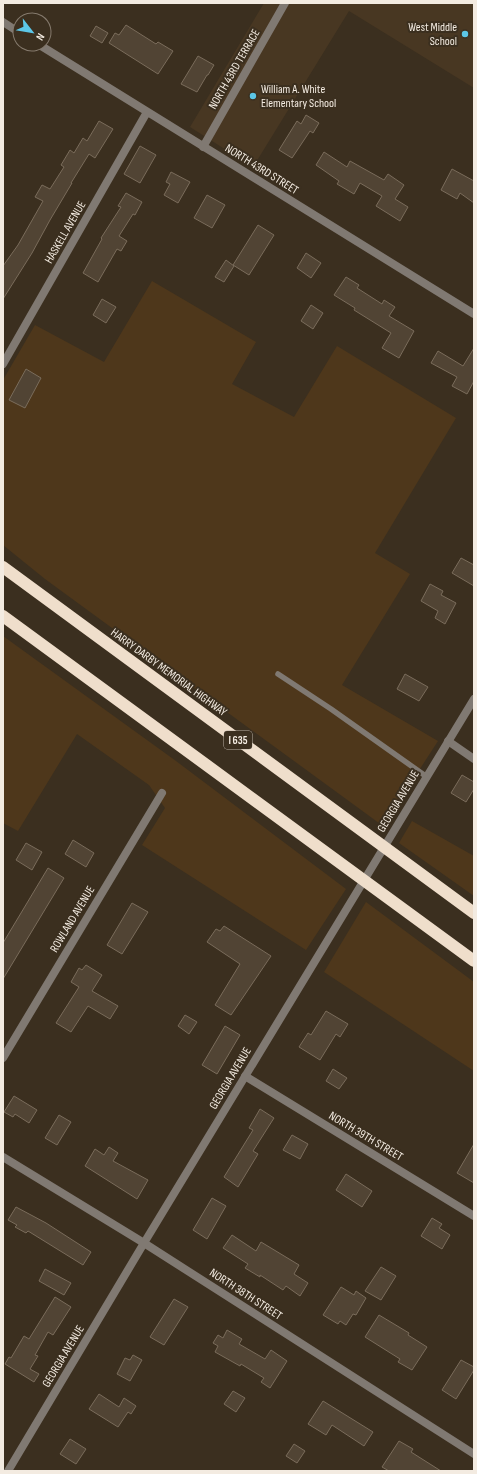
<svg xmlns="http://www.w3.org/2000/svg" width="477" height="1474" font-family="'Sofia Sans Condensed',sans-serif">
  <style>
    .built { fill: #483722 }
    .green { fill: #4e371b }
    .building { fill: #514434; stroke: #7a6c5b }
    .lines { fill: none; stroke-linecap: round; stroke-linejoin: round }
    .service { stroke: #807972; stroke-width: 5.5 }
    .minor { stroke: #807972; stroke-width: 8 }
    .tertiary { stroke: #807972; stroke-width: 8 }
    .motorway { stroke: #efdecb; stroke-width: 12 }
    .poi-dot { fill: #5cc7e8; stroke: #3b2f1f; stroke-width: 1.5 }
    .labels { text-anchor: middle; stroke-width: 4; stroke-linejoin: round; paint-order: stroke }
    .shield { fill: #3b2f1f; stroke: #bcb3a7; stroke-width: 1 }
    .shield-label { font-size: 11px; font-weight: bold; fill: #f3ebe1 }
    .poi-label { font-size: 12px; fill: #f3ebe1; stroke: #3b2f1f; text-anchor: end }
    .street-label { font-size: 12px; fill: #f3ebe1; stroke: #3b2f1f }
  </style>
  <rect width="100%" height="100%" fill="#3b2f1f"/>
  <!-- built -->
  <path class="built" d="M264,3H474V88L349,11L253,167L190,127Z"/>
  <!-- green -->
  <path class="green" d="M152,281L256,342L232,384L294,417L337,346L456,418L375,553L410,574L342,685L438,741L383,826L45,579L3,545V380L35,325L104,362Z
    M3,636L176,761L346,889L306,950L142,845L165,808L149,785L77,734L18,831L3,823Z
    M412,821L474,856V896L399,843Z
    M366,902L474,982V1071L324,972Z"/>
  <!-- building -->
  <path class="building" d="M126,25L156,44L158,42L173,51L158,74L109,43L115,33L119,35Z
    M96,26L108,33L102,43L90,36Z
    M198,56L214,65L208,75H207L197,92L181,84Z
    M306,115L319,123L313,133L310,131L292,158L279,150L297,121L301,124Z
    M99,121L113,129L95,158L89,154L71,183H72L50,220L32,253L3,299V266L18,245L43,201L35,197L42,185L50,189L64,167L61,165L70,150L74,153L83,138L87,141Z
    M140,146L156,155L140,183L124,174Z
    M324,152L347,167L350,161L384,180L388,174L404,185L395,199L408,207L400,221L376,206L382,196L360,183L354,194L337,184L339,181L316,165Z
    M452,169L474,181V203L460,193L457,199L441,190Z
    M171,172L190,182L178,203L164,195L170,184L166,182Z
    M126,193L142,202L135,215L133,214L119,236L127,241L121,251L117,249L98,282L83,273L102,239L101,238L121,207L118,206Z
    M207,195L225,205L212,228L194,218Z
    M258,225L274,235L249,275L233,265Z
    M306,253L321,263L311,278L297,268Z
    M226,260L234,266L224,282L215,277Z
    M346,277L359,285L357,288L382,304L384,300L395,307L389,316L414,331L399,358L382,348L391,333L354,310L355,308L334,295Z
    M102,299L116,307L106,323L93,315Z
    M311,305L323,313L313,329L301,321Z
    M474,348V381L467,394L452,386L457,377L431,363L438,351L463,366Z
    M26,369L41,378L25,408L9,400Z
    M461,558L474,565V586L452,573Z
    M430,584L443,591L441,595L456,603L445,624L435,618L438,611L421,601Z
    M405,674L428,687L419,701L397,689Z
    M462,775L474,782V789L466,802L451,793Z
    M73,840L94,853L86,867L65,854Z
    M26,843L42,852L32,870L16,860Z
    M48,868L64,878L3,979V943Z
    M132,903L148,912L122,954L107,945Z
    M224,926L271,956L231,1015L215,1005L240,964L207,942L216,929L220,931Z
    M86,965L102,975L92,991L118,1006L110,1019L88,1006L71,1032L56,1023L79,987L71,982L79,968L82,970Z
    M326,1011L348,1024L340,1037L336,1034L320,1060L299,1047L308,1033L311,1035Z
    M185,1015L197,1022L189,1034L178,1026Z
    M225,1026L240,1035L217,1074L202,1065Z
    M333,1069L347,1078L339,1089L326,1081Z
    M14,1096L37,1110L29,1123L15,1114L13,1117L4,1112Z
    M260,1109L274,1118L253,1151L258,1154L238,1187L224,1177L253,1130L249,1128Z
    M59,1115L71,1122L57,1145L45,1138Z
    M292,1135L308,1144L300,1159L283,1150Z
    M474,1144V1183L457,1173Z
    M109,1147L118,1153L113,1161L148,1180L137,1199L85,1166L95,1149L104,1155Z
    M346,1174L372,1191L362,1207L336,1190Z
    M212,1198L226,1206L207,1239L193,1230Z
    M16,1207L46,1223L91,1252L83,1265L28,1231L26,1233L15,1227L17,1225L8,1220Z
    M432,1218L442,1224L439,1228L450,1235L442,1249L421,1236Z
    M232,1235L256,1251L261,1242L299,1265L294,1274L308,1283L300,1296L286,1286L283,1290L260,1275V1277L245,1268L248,1264L223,1248Z
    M381,1267L396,1276L381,1300L365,1291Z
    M45,1269L71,1283L64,1295L39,1281Z
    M341,1287L354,1295L356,1291L366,1298L356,1315L353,1314L346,1325L340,1321L338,1324L323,1315Z
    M55,1297L71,1307L53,1335L48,1332L35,1355L38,1356L30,1369L39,1374L34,1382L5,1364L9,1357L11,1358L24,1336L29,1339Z
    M174,1299L188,1307L164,1345L150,1337Z
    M379,1315L409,1333L408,1335L427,1347L412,1370L398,1362L400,1359L365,1337Z
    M227,1330L242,1339L239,1344L265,1359L271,1350L287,1361L270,1388L261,1382L264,1378L241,1364L240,1366L215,1352L218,1346L213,1343L218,1335L223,1338Z
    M133,1355L142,1360L130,1381L117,1374L125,1358L130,1360Z
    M461,1360L474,1367V1370L456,1399L442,1390Z
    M233,1391L245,1398L236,1412L224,1404Z
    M99,1394L119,1407L124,1398L136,1406L131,1414L128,1412L118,1427L89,1409Z
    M323,1401L373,1432L364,1446L332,1425L326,1435L308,1424Z
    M70,1439L86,1449L76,1464L60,1454Z
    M399,1441L413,1449L411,1452L441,1471H389L382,1467Z
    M294,1444L305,1451L297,1463L286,1456Z"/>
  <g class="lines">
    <!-- service -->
    <path class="service" d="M278,674L331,709L427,777"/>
    <!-- minor -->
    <path class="minor" d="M3,22L20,33
      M38,44L474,314
      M203,147L285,3
      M3,364L147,112
      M448,741L474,759
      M3,1058L162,793
      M245,1076L474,1216
      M8,1471L144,1243"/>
    <!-- tertiary -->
    <path class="tertiary" d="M3,1157L144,1243L474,1454
      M144,1243L474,699"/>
    <!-- motorway -->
    <path class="motorway" d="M3,567L474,913
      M3,616L474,961"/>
  </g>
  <!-- markers -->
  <g class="poi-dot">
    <circle cx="465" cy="34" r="4"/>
    <circle cx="253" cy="96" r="4"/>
  </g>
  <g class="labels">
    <!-- shield labels -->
    <rect class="shield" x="224" y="731" width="28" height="18" rx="3"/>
    <g class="shield-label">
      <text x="238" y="744">I 635</text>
    </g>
    <!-- poi labels -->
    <g class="poi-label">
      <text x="457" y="31">West Middle<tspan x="457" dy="14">School</tspan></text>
      <text x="261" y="93" text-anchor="start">William A. White<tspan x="261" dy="14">Elementary School</tspan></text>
    </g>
    <!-- street labels -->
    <g class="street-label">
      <text transform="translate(234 69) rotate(-60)" y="4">NORTH 43RD TERRACE</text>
      <text transform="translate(262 169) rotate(32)" y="4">NORTH 43RD STREET</text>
      <text transform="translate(65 232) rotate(-60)" y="4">HASKELL AVENUE</text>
      <text transform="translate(169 672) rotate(36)" y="4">HARRY DARBY MEMORIAL HIGHWAY</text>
      <text transform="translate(398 801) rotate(-59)" y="4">GEORGIA AVENUE</text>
      <text transform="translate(72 919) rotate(-59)" y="4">ROWLAND AVENUE</text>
      <text transform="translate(230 1078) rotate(-59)" y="4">GEORGIA AVENUE</text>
      <text transform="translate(366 1136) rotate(31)" y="4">NORTH 39TH STREET</text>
      <text transform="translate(246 1294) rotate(33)" y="4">NORTH 38TH STREET</text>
      <text transform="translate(63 1356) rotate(-59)" y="4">GEORGIA AVENUE</text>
    </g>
  </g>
  <!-- border -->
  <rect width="477" height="1474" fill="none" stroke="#f3ebe1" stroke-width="8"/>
  <!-- north arrow -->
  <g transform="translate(32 32) rotate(121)"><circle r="19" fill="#3b2f1f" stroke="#857a6d"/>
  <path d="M0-3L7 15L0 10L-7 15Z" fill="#5cc7e8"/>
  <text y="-6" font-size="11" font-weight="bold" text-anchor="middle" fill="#f3ebe1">N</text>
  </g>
</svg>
